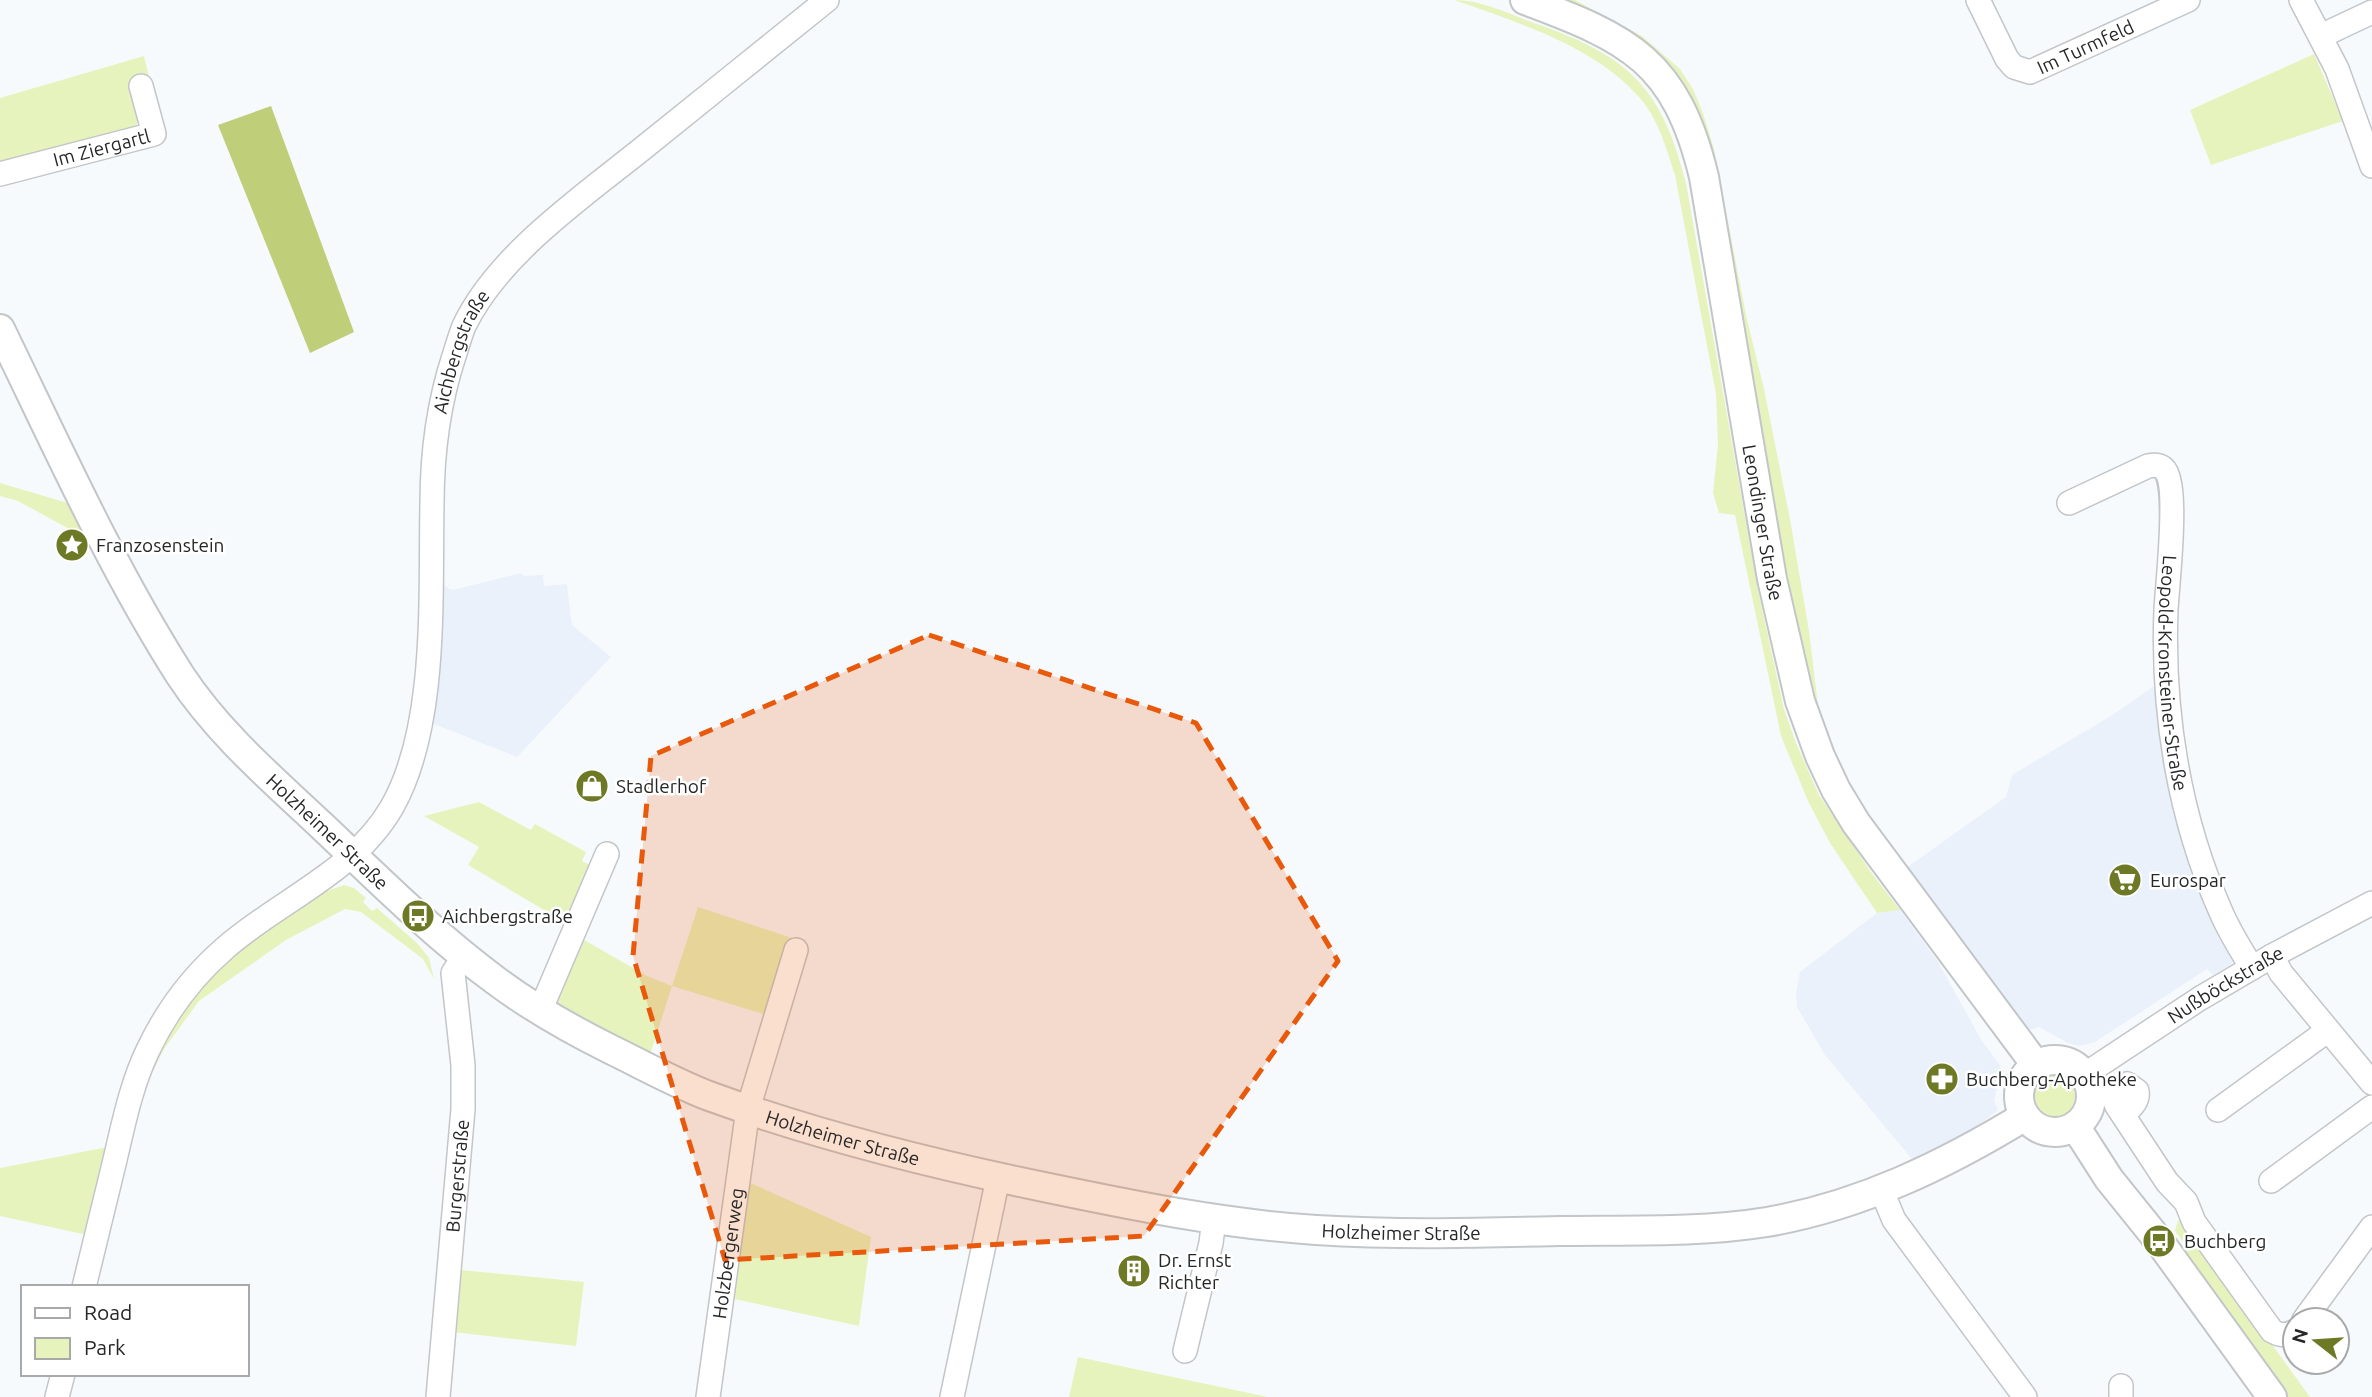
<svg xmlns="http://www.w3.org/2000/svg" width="2372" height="1397" font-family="Ubuntu,sans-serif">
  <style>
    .built { fill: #eaf1fb }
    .green { fill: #e7f3bd }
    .forest { fill: #bfce78 }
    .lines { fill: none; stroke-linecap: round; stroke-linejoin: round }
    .minor-casing { stroke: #c3c6c9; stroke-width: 26 }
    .tertiary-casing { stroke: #c3c6c9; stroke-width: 32 }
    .minor { stroke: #fff; stroke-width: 23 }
    .tertiary { stroke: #fff; stroke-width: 28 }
    .marked { fill: #e8590c; fill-opacity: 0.2; stroke: #e8590c; stroke-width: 5; stroke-dasharray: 14 9; stroke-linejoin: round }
    .labels { text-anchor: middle; stroke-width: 5; stroke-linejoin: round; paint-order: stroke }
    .street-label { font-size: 19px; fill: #262728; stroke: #fff }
    .poi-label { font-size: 19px; fill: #262728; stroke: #fff; text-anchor: start }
  </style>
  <rect width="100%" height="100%" fill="#f7fafd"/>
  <!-- built -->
  <path class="built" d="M521,573L525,576L543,575L544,586L567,584L572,625L611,657L517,757L432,723L438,582H442L447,588L453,590Z
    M2154,686L2173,806L2187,853L2211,921L2233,963L2213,975L2207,969L2095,1042L2079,1046L2068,1043L2039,1027L2030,1030L1933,907L1906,868L2006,797L2012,775L2114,714Z
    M1900,910L1938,962L1982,1041L2000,1065L2001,1073L1994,1101L1998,1110L1955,1144L1951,1140L1912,1159L1825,1055L1797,1007L1796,993L1800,972L1877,913Z"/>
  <!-- green -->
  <path class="green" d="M1454,0C1479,0 1503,11 1526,20C1624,54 1660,80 1686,183L1758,590L1784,709L1796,743L1819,795L1873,875L1900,910L1877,913L1830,843L1808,801L1781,736L1735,515L1719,513L1713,493L1718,444L1716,394L1675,175C1666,148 1658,118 1639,97C1593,45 1516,22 1454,0Z
    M1551,0H1575L1642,36L1680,69L1693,89L1703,113L1714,149L1746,315L1764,389L1790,519L1809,631L1818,705L1828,746L1804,672L1695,113Z
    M2314,54L2343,121L2211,165L2190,110Z
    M144,56L150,81L135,131L0,167V98Z
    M0,483L71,504L84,529L79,532L71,530L18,501L0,496Z
    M479,802L531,830L535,824L586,852L582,861L592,866L571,926L468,865L479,847L424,816Z
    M344,885L354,888L366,898L363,902L372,911L377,908L417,943L429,958L434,979L423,959L361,912L345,909L286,940L199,1001L164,1049L141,1095C153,1048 198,980 236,949C263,927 294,908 323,887L327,891Z
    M698,907L792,938L770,1016L672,986L649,1058L557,1006L556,998L579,937L647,976L672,986Z
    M2033 1096a21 21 0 1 1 42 0a21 21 0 1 1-42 0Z
    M108,1147L87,1235L0,1216V1168Z
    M746,1181L871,1237L859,1326L730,1298Z
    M2177,1206L2187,1226L2310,1397H2288L2183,1249L2186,1246L2175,1231L2178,1221L2182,1218L2175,1207Z
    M461,1270L584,1282L576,1346L452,1332Z
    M1078,1357L1268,1397H1069Z"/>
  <!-- forest -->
  <path class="forest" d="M271,106L354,332L310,353L218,125Z"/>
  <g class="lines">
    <defs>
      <g id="minor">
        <path id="s1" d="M1978,0L2007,59L2014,67L2030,72L2188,0"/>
        <path d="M2301,0L2337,69L2372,166"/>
        <path d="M2321,36L2372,12"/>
        <path id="s2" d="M0,174L154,134L141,86"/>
        <path id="s3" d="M2069,503L2148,466C2153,465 2159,465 2163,468C2180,481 2167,586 2166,610C2162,713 2179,818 2221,912C2229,931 2241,950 2252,968"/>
        <path d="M2272,956L2281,973L2372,1083"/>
        <path d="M540,1011L607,854"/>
        <path id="s4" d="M2084,1075L2199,999L2272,956L2372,903"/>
        <path d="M2218,1110L2327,1031"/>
        <path d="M2123,1115C2130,1108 2139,1102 2137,1091L2127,1084L2116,1090L2113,1097L2117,1106L2167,1182L2186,1202L2194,1222L2272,1331C2281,1336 2286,1336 2295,1331"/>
        <path d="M2271,1181L2372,1107"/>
        <path d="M1881,1189L1894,1220L2025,1397"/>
        <path id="s5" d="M84,1287C94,1246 104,1205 114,1164C123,1126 131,1085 148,1050C166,1012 192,977 224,949C278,901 354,873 392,807C438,726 430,596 432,504C432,453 438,405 454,356C457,347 460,336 464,326C498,255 581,198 642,149C704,99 765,50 827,0"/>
        <path d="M2304,1320L2372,1227"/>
        <path d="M1185,1351L1211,1243L1214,1219"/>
        <path d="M2121,1386V1397"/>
        <path d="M57,1397L63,1374"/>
        <path id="s6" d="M438,1397L463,1109V1065L453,973L464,956"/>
        <path id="s7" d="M708,1397L748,1109L796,950"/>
        <path d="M952,1397L998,1178"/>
      </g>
      <g id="tertiary">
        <path id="s8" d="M1525,0C1630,39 1676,61 1704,177L1772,579L1800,701L1820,756L1836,790L1856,823L2036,1065"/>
        <path id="s9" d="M0,329C56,444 111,567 180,675C218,733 272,779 322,826C378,879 433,934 495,980C531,1007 570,1029 610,1049C643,1065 675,1083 709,1096C816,1135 928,1163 1039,1186C1130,1205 1223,1224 1316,1230C1397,1235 1478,1233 1560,1231C1628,1230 1699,1233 1767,1222C1860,1206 1945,1165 2025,1116"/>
        <circle cx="2055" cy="1096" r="36"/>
        <path d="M2075,1126L2109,1179L2159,1241L2272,1397"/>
      </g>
    </defs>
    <!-- minor casing -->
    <use href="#minor" class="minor-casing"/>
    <!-- tertiary casing -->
    <use href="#tertiary" class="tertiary-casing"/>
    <!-- minor -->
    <use href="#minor" class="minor"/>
    <!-- tertiary -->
    <use href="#tertiary" class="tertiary"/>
  </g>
  <!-- marked area -->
  <path class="marked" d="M929,635L1196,723L1338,961L1144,1236L725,1260L633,956L651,756Z"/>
  <!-- icons -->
  <defs>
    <symbol id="sight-disc" viewBox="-11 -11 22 22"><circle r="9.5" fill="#6d7925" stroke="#fff"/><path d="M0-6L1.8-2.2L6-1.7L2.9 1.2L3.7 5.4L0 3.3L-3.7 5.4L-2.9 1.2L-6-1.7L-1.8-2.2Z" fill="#fff"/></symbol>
    <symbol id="shop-disc" viewBox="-11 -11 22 22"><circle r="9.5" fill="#6d7925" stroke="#fff"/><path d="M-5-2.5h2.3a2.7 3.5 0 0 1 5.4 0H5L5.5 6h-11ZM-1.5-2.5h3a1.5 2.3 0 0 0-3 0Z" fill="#fff"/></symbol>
    <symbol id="supermarket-disc" viewBox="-11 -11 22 22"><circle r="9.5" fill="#6d7925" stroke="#fff"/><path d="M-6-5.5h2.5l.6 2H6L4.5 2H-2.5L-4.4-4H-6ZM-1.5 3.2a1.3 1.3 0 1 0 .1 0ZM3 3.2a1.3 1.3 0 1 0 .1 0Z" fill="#fff"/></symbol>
    <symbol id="bus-disc" viewBox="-11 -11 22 22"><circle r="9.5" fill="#6d7925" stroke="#fff"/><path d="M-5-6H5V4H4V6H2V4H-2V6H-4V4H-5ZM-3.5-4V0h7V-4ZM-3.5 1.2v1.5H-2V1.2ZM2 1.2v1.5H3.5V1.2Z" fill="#fff"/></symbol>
    <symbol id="pharmacy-disc" viewBox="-11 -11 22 22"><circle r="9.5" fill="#6d7925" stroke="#fff"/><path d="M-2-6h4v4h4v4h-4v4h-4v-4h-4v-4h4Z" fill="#fff"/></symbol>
    <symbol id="building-disc" viewBox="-11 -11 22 22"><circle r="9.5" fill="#6d7925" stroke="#fff"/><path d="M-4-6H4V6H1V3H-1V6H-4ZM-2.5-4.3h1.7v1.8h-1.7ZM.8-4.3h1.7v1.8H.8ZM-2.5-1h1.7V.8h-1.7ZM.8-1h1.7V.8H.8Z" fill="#fff"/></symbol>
  </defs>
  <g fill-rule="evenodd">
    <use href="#sight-disc" x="53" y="526" width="38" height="38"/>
    <use href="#shop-disc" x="573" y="767" width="38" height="38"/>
    <use href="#supermarket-disc" x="2106" y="861" width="38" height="38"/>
    <use href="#bus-disc" x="399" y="897" width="38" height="38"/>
    <use href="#pharmacy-disc" x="1923" y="1060" width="38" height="38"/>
    <use href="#bus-disc" x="2140" y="1222" width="38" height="38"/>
    <use href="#building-disc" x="1115" y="1252" width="38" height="38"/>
  </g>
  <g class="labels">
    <!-- street labels -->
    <g class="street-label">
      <text dy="7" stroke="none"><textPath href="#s1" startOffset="154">Im Turmfeld</textPath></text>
      <text dy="7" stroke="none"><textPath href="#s2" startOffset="105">Im Ziergartl</textPath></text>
      <text dy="7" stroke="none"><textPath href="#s5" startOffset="1060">Aichbergstraße</textPath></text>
      <text dy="7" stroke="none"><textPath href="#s8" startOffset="618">Leondinger Straße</textPath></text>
      <text dy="7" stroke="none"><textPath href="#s3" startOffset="310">Leopold-Kronsteiner-Straße</textPath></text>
      <text dy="7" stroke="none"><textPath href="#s9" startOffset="606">Holzheimer Straße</textPath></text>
      <text dy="7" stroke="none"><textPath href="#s4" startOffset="168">Nußböckstraße</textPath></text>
      <text dy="7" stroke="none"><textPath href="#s9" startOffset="1214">Holzheimer Straße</textPath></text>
      <text dy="7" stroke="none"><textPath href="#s6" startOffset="222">Burgerstraße</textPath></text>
      <text dy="7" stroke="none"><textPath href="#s9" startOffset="1782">Holzheimer Straße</textPath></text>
      <text dy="7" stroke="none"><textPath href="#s7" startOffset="145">Holzbergerweg</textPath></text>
    </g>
    <!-- poi labels -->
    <g class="poi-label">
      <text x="96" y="552">Franzosenstein</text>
      <text x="616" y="793">Stadlerhof</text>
      <text x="2150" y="887">Eurospar</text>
      <text x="442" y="923">Aichbergstraße</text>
      <text x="1966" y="1086">Buchberg-Apotheke</text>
      <text x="2184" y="1248">Buchberg</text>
      <text x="1158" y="1267">Dr. Ernst<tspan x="1158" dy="22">Richter</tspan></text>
    </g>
  </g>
  <!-- legend -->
  <rect x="21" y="1285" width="228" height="91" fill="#ffffff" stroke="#a8a9a9" stroke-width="2"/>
  <rect x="35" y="1308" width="35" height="10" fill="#ffffff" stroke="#a8a9a9" stroke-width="2"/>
  <text x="84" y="1320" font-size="21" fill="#262728">Road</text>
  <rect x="35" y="1338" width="35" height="21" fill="#e7f3bd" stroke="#a8a9a9" stroke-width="2"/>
  <text x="84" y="1355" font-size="21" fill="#262728">Park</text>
  <!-- north arrow -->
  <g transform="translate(2316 1341) rotate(287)"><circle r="33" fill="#ffffff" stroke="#a8a9a9" stroke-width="2"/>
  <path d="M0-5L12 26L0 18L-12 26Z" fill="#6d7925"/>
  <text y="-10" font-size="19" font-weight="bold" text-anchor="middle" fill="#262728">N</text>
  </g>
</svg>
